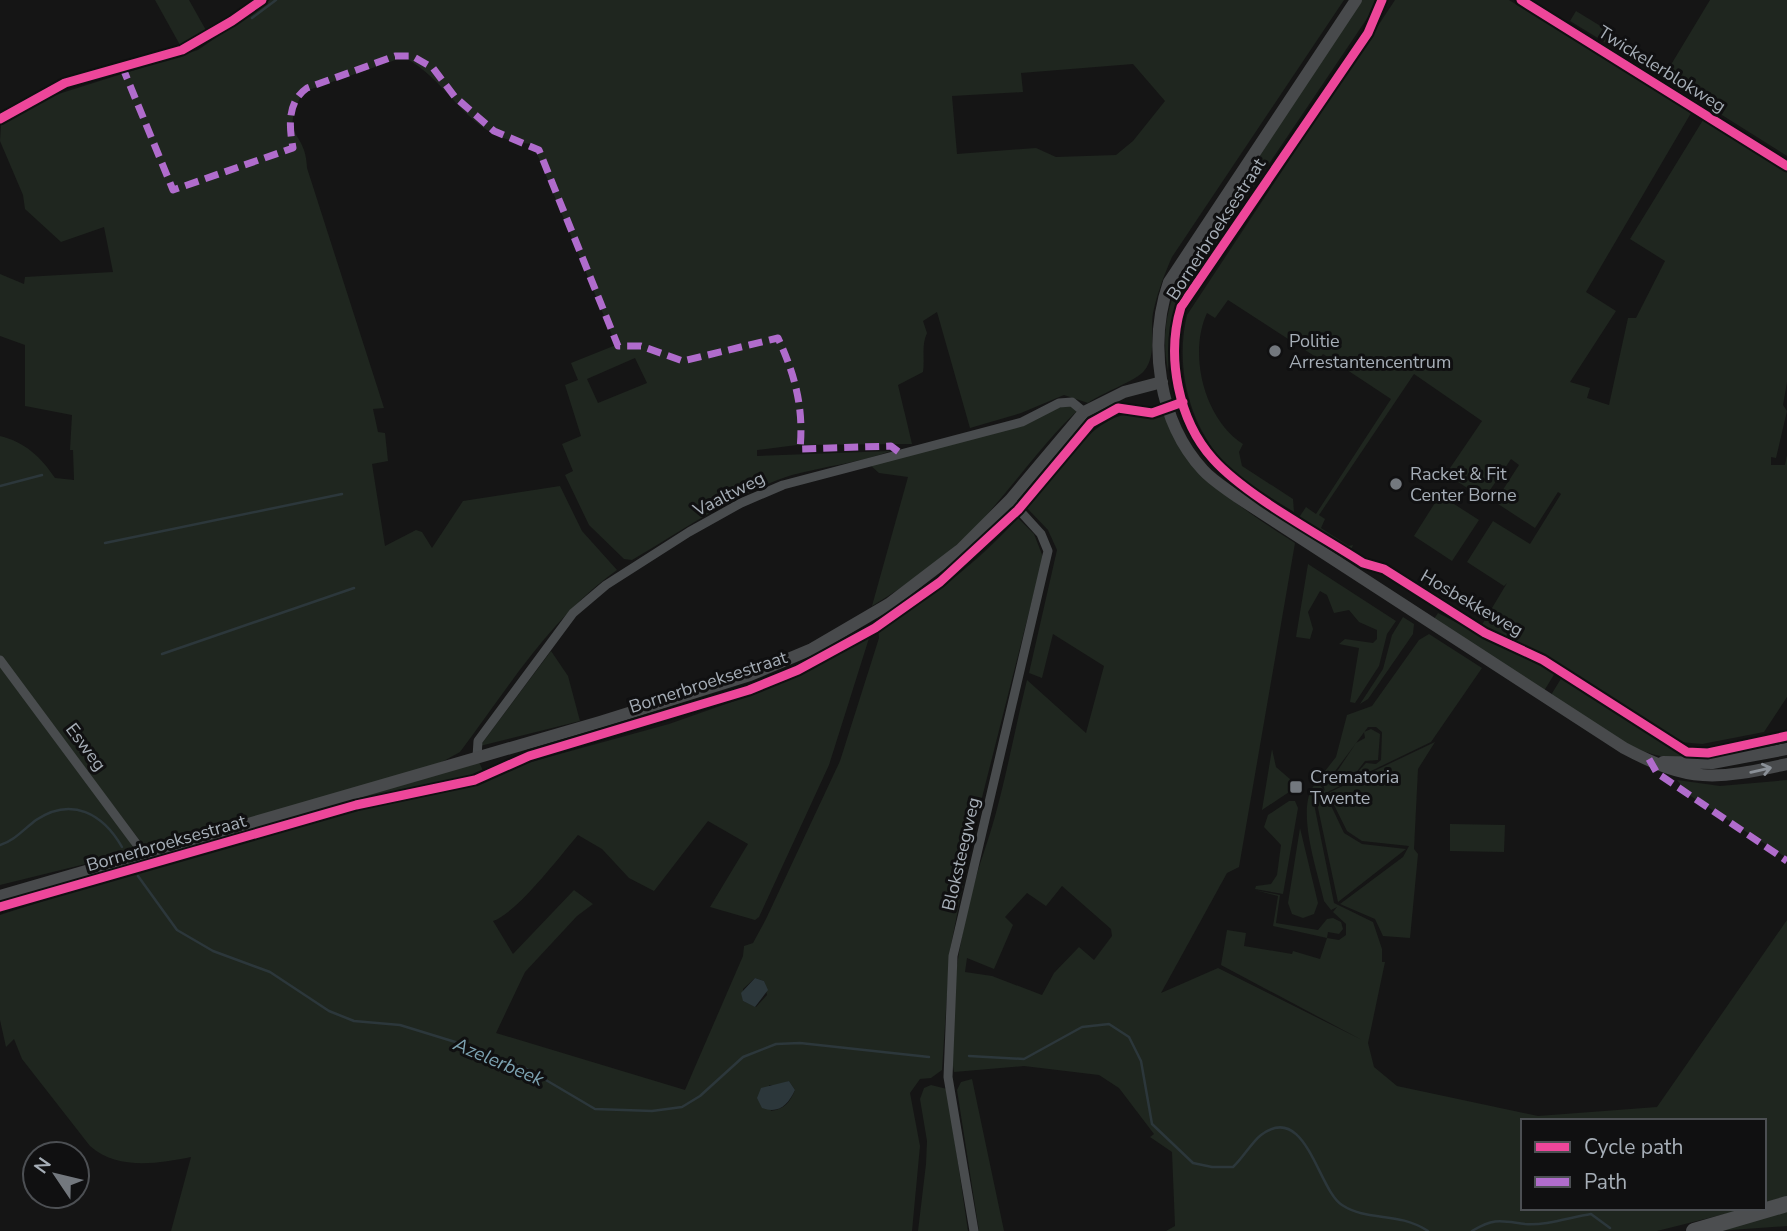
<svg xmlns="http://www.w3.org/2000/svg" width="1787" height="1231" font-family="'Nunito Sans',sans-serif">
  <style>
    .green { fill: #1f261f; fill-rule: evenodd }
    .water { fill: #2c373b }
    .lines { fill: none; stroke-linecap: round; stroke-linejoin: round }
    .stream { stroke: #2c373b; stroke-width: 2.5 }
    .street { stroke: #494c4e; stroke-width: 9 }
    .secondary { stroke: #484a4c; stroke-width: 12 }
    .highway { stroke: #4c4e50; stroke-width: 16 }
    .quiet { stroke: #b06ccc; stroke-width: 7; stroke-dasharray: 14 7; stroke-linecap: butt }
    .cycleway-casing { stroke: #101011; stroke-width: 13 }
    .cycleway { stroke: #ed469a; stroke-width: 9 }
    .oneway { stroke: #8a9097 }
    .poi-dot { fill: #73787e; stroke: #101011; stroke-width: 2.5 }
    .labels { text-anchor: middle; stroke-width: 6; stroke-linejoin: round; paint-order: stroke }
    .street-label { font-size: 18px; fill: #a6aeb7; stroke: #101011 }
    .poi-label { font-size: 18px; fill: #a6aeb7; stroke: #101011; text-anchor: start }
    .water-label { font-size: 19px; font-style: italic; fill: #7da3b2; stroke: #101011 }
  </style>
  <rect width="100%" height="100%" fill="#151515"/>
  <!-- green -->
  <path class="green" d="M155,0H189L207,32L180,45Z
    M270,0H1344L1172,257C1164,275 1157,294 1153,313C1150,332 1157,355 1144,371C1137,380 1102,393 1088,403L1064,395L1021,413L970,428L937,312L923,321L927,333C921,346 925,357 923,372L898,385L912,444L797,445L757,450V456L891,451C859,463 825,466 792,475C735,493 683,530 632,560L624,559L589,525L565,475L573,471L562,444L581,436L565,385L578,380L571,363L616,345L533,144C467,141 454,84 404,57L303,92C278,140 306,128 307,168L384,408L373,409L378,432L385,433L388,461L372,464L385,546L416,530L422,532L432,548L463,501L560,486L582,531L617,570C551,617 508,688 460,752L440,763L153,847L144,846L0,657V436C25,442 41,457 55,478L74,480L73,450H70L72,415L25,406V345L0,336V274L24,284L25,277L113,272L104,227L61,242L25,209L23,195L0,141L1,125L52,96L198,50ZM1133,64L1165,101L1133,141L1116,155L1056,157L1036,148L957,154L952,96L1023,92L1021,73ZM635,358L647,383L598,403L587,379Z
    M1360,0H1375L1368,17L1231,220L1222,213Z
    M1395,0H1509L1691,113L1586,292L1616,311L1570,382L1590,388L1587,398L1609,405L1628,318H1636L1665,261L1630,239L1703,120L1787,172V382L1783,405L1787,411L1776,458L1771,457V465H1785L1787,455V697L1764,732L1702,744L1680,742L1548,658L1480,628L1507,583L1504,586L1467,562L1493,521L1530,544L1561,494L1558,492L1535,528L1495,502L1519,465L1511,459L1484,499L1446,474L1482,421L1414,374L1319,515L1325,519L1321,528L1349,546L1353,545L1350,553L1298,519L1306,507L1316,514L1391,399L1323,354L1319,359L1228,300L1215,318L1207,313C1188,354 1204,419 1243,444L1239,452L1242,466L1293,499L1294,512C1271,497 1243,483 1224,462C1188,423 1175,365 1187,315Z
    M1710,0H1787V156L1663,78Z
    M1576,11L1661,63L1655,73L1570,21Z
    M1216,221L1226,228L1179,300L1171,331L1168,371C1156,309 1183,270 1216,221Z
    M1071,404L1077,411C1042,444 1015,484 982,520C951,553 911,583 872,606L908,477L879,473L870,465Z
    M1163,413C1196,480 1235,504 1295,543L1239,867L1227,873L1161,993L1218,968L1362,1040L1221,965L1227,930L1246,933L1244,946L1292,954L1293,951L1320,959L1327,938L1273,926L1278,896L1255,890L1280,895L1276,923L1318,930L1327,919L1333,918L1341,922L1343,929L1339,934L1328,932L1327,938L1339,940L1346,935V924L1333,912L1337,907L1331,910L1324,901C1318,872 1293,804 1317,782L1325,791L1323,784L1342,776L1353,777L1366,763L1376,764L1381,760L1382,732L1376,727H1368L1330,778L1325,782L1318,780L1336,757L1347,715L1372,706L1419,640L1429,634L1482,668L1431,742L1313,799L1334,903L1373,922L1382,949V962H1385L1368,1043L1374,1067L1397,1086L1538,1116L1657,1107L1787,920V1196L1764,1203V1121H1523V1208H1749L1657,1231H1166L1175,1226L1172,1152L1150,1137L1154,1134L1119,1088L1099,1075L1024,1066L954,1072C943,1016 965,905 984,852C1003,797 1013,736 1027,680L1086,733L1104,666L1053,634L1042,678L1029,673L1057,550L1048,530L1027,508C1051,480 1085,426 1120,416C1135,411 1148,420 1163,413ZM1062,886L1111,929L1112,936L1094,960L1079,947L1054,973L1042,995L992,976L965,972L967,958L994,969L1013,925L1005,917L1027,893L1046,906Z
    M1440,495L1479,520L1452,561L1414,536Z
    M1018,518L1034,534L1043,557L974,829L950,950L942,1070L931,1078L920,1079L910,1093L920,1146L912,1231H171L191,1157C157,1164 117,1170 90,1146L22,1059L14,1039L6,1047L0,1020V915L150,866L301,822L423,791L456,788L527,763L669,724L760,692L813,669L870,635L829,765L759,917L755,920L710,907L748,844L708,821L654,891L629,878L602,849L578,835C560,856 517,913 493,921L513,954L574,890L593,904L577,916L525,972L496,1033L685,1090L743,956L744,946L753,943L766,919L840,761L879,638L878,628C927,603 981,559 1018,518ZM755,978L764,981L767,995L756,1007L743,1001V989ZM789,1081L795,1090C790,1102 785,1109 771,1111L769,1085L778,1086Z
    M1308,564L1396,621L1387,634L1379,666L1355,703L1350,702L1359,648L1339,644L1345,639L1373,643L1377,639V630L1359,622L1349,610L1334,613L1327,595L1320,591L1308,612L1313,629L1310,639L1296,637Z
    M1438,613L1555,673L1544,691L1434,619Z
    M1403,617L1414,624L1413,634L1368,699L1360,704L1383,669L1392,635Z
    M551,651L568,676L580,721L480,746Z
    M0,663L121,826L133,847L130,853L0,885Z
    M1562,677L1685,758C1636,761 1589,720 1551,695Z
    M1371,729L1380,734L1378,760L1365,761L1355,774L1334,776L1356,743L1365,738L1364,732Z
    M1435,742L1418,769L1414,849L1418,854L1410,938L1383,936L1375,919L1340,904L1403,857L1409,846L1362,841L1347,831L1328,793Z
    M1272,749L1276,767L1298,786L1262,810Z
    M479,762L484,773L473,777L352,804L150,862L147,858Z
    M1677,780L1720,786L1787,780V858L1689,795Z
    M1326,795L1344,833L1362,844L1406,849L1338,902L1318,808L1319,798Z
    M1289,801H1295L1298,808L1283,894L1255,889L1256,886L1271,884L1277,875L1281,845L1264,827L1268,815Z
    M1450,824L1505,825L1504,852L1450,851Z
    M1300,828L1318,903L1314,914L1303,918L1292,914L1288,903Z
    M972,1079L1004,1231H979L957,1090L961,1082Z
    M931,1085L947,1089L968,1231H918L926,1164L927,1141L920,1099L924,1088Z
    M1787,1210V1226L1716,1231Z"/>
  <!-- water -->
  <path class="water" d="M755,978L764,981L768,990L755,1007L743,1001L741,993Z
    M789,1081L795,1090C788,1105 779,1114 762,1108L757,1098L761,1088Z"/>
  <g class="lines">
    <!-- stream -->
    <path class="stream" d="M252,18L276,0
      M0,486L42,475
      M105,543L342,494
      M162,654L354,588
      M0,845C14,841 24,829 36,820C72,796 103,814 122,847
      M138,876L177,930L213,951L270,972L329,1011L354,1021L400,1025L465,1045L529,1070L595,1109L652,1111L682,1107L700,1096L743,1057L776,1044L800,1043L929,1057
      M969,1056L1024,1059L1082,1027L1109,1024L1129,1037L1141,1061L1152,1124L1193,1163L1212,1167H1233C1243,1158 1251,1143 1261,1135C1306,1101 1318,1190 1342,1205C1368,1222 1397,1211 1428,1231
      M1472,1231C1495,1217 1502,1221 1525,1224C1545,1226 1571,1217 1591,1214L1610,1228"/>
    <!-- street -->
    <path class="street" d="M1521,0L1787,166
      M0,119L65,83L182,50L232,21L262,0
      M0,660L144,854
      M477,757L478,741L573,613L606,585L689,532L741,503L783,485L1022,422L1059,403L1072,402L1084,412
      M974,1231L948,1077L953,956L1048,551L1041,534L1010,500"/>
    <!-- secondary -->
    <path class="secondary" d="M1356,0L1169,282C1148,343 1158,421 1203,470C1212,480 1225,488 1236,496L1624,748C1690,783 1715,780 1787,764
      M1663,762L1712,763L1787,749
      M0,896L600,722L750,675L812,649L889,604L961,549L1010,500L1084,412L1124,392L1162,382"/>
    <!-- highway -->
    <path class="highway" d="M1694,1231L1787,1204"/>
    <!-- quiet -->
    <path class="quiet" d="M122,66L173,190L293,148C289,126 287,102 307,88L395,56H412L433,68L455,97L494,131L539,150L618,346H641L683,361L778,338C795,375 804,408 800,449L891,446L900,453
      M1649,759L1657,773L1787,861"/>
    <defs>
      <path id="cycleway" d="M1382,0L1368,33L1181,307C1166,356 1178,420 1213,459C1246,496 1320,535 1363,563L1384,569L1485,633L1543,660L1687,752L1708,753L1787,736
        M1521,0L1787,166
        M0,119L65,83L182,50L232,21L262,0
        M0,907L356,805L475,780L529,756L749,690L798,670L875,628L940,582L1018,510L1091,423L1118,408L1152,413L1183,402"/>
    </defs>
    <!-- cycleway casing -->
    <use href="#cycleway" class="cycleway-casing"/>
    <!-- cycleway -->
    <use href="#cycleway" class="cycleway"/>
  </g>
  <!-- one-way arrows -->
  <defs><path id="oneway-shaft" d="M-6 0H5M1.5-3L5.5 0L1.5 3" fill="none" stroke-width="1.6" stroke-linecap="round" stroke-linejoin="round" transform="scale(1.75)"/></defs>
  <use class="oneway" href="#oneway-shaft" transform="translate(1761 770) rotate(-13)"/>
  <!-- markers -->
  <g class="poi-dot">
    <circle cx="1275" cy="351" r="7"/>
    <circle cx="1396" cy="484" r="7"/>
    <rect x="1289" y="780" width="14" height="14" rx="3.5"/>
  </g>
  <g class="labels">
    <!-- street labels -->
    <g class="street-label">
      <text transform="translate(1662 69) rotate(32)" y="6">Twickelerblokweg</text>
      <text transform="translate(1216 229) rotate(-57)" y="6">Bornerbroeksestraat</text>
      <text transform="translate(729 494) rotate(-27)" y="6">Vaaltweg</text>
      <text transform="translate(1472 603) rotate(30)" y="6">Hosbekkeweg</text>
      <text transform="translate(708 682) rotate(-18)" y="6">Bornerbroeksestraat</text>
      <text transform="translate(86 747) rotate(53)" y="6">Esweg</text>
      <text transform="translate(166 843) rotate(-16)" y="6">Bornerbroeksestraat</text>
      <text transform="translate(961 854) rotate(-77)" y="6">Bloksteegweg</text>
    </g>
    <!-- poi labels -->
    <g class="poi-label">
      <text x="1289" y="347">Politie<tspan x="1289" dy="21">Arrestantencentrum</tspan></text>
      <text x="1410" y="480">Racket &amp; Fit<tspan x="1410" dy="21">Center Borne</tspan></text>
      <text x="1310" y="783">Crematoria<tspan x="1310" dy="21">Twente</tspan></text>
    </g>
    <!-- water labels -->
    <g class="water-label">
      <text transform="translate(499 1061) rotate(23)" y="7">Azelerbeek</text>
    </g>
  </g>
  <!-- legend -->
  <rect x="1521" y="1119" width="245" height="91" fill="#101011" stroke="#4c4f53" stroke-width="2"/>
  <rect x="1535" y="1142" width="35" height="10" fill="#ed469a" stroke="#4c4f53" stroke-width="2"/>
  <text x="1584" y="1154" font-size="21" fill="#a6aeb7">Cycle path</text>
  <rect x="1535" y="1177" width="35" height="10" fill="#b06ccc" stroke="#4c4f53" stroke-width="2"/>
  <text x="1584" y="1189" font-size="21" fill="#a6aeb7">Path</text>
  <!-- north arrow -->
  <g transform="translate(56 1175) rotate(305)"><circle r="33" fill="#101011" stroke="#4c4f53" stroke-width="2"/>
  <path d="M0-5L12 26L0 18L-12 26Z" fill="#73787e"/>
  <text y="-10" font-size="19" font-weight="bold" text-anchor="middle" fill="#a6aeb7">N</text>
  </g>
</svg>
